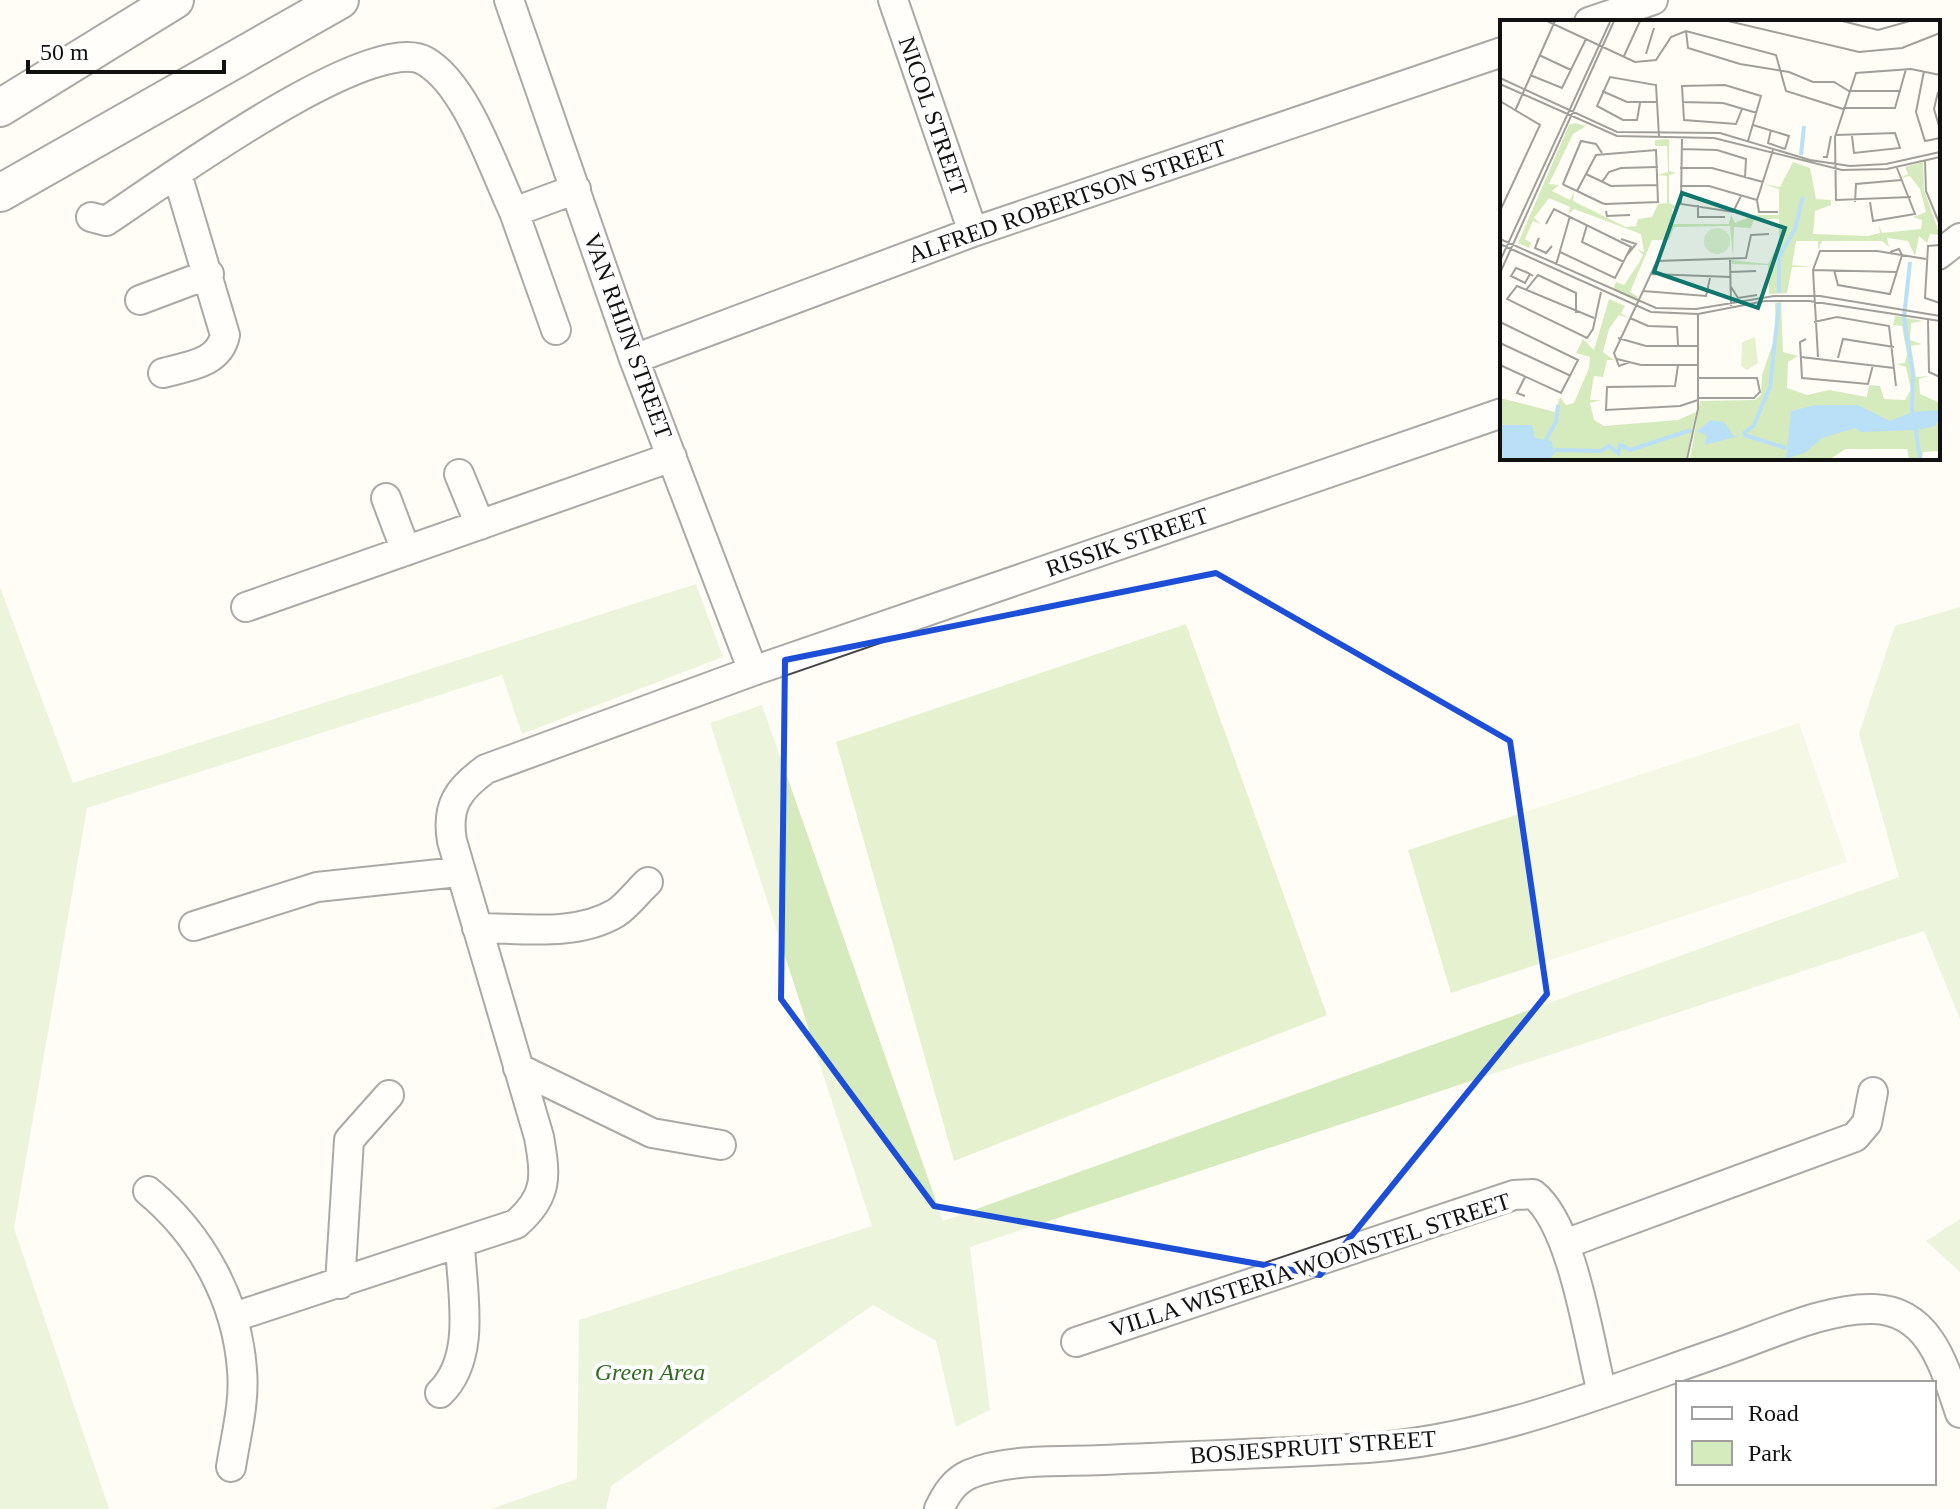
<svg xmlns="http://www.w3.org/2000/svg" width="1960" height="1509" font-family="Georgia,serif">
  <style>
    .green { fill: #d5ebbd }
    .pitch { fill: #e6f2cf }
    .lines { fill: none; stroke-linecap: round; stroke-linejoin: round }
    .minor-casing { stroke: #444; stroke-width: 32 }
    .tertiary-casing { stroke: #444; stroke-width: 40 }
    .minor { stroke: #fff; stroke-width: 28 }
    .tertiary { stroke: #fff; stroke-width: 36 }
    .marked { fill: none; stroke: #1d4ed8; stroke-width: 6; stroke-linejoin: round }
    .labels { text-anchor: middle; stroke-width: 8; stroke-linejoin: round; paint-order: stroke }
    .street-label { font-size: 24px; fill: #111; stroke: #fff }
    .park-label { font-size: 24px; font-style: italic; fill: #2f6b1f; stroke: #fff }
    .inset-river { fill: none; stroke: #b9e0f7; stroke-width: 4 }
    .inset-road { fill: none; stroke: #a09f9a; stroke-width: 2 }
    .view { fill: #0f766e; fill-opacity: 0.15; stroke: #0f766e; stroke-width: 4 }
    .inset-edge { fill: none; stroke: #111; stroke-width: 4 }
  </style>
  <rect width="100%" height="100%" fill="#fffdf5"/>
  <!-- green -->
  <path class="green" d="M696,584L723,657L522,734L502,675L87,808L14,1228L109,1509H0V587L73,783Z
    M1960,607V1019L1924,931L970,1247L990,1410L956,1427L936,1341L873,1305L611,1486L606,1509H491L577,1479L579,1320L872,1226L710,723L762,705L943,1221L1899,877L1859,734L1895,626Z
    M1960,1219V1272L1926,1241Z"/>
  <!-- pitch -->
  <path class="pitch" d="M1186,624L1327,1015L954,1161L836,742Z
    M1799,723L1847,862L1451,993L1408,850Z"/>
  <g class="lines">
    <defs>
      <path id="minor" d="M509,0L634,359L753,671
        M893,0L973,232
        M1589,22L1653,0
        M514,212L556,330
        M91,217L106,221C158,187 371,30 425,61C467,85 493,168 514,212L576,189
        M1938,255L1960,238
        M140,300L209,274
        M634,359L973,232L1502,52
        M163,373C188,366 219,364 225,335L177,174
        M459,474L480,525
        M386,498L406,551
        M246,607L672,457
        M194,926L317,887L458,872
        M477,928C521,928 576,937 616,913C627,906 638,891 648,882
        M518,1068L652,1133L721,1145
        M148,1191C201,1235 237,1300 242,1370C245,1402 236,1435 231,1467
        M1565,1244L1855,1137L1867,1123L1873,1092
        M340,1284L349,1140L389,1095
        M234,1317L516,1224C548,1196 546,1177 539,1137L452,841C446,806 458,789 486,769L753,671L1502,413
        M1076,1342L1514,1195L1533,1194C1573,1225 1589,1342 1602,1393
        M440,1393C477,1357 462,1293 460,1245
        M939,1509C946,1494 954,1481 970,1474C1010,1458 1061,1462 1102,1460C1191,1456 1280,1453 1368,1448C1492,1439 1607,1391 1723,1351C1767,1336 1828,1307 1874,1309C1931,1311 1945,1369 1960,1413"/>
      <path id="tertiary" d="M0,108L175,0
        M0,193L340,0"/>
    </defs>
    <!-- minor casing -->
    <use href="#minor" class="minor-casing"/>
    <!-- tertiary casing -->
    <use href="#tertiary" class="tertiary-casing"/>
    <!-- minor -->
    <use href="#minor" class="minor"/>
    <!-- tertiary -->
    <use href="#tertiary" class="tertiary"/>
  </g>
  <!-- marked area -->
  <path d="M0 0H1960V1509H0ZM1216,573L1510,741L1547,994L1320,1275L934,1206L781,999L785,660Z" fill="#fffdf5" fill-opacity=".55" fill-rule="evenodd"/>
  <path class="marked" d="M1216,573L1510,741L1547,994L1320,1275L934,1206L781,999L785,660Z"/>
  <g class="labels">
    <!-- street labels -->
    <g class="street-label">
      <text transform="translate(933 116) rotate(71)" y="8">NICOL STREET</text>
      <text transform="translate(1067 201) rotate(-19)" y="8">ALFRED ROBERTSON STREET</text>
      <text transform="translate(628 336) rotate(70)" y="8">VAN RHIJN STREET</text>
      <text transform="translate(1127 542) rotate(-19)" y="8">RISSIK STREET</text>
      <text transform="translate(1310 1265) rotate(-18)" y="8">VILLA WISTERIA WOONSTEL STREET</text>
      <text transform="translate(1313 1447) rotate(-4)" y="8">BOSJESPRUIT STREET</text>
    </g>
    <!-- park labels -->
    <g class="park-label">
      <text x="650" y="1380">Green Area</text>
    </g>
  </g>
  <!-- overview -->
  <g transform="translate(1500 20)">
    <rect width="440" height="440" fill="#fffdf5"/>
    <path d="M75,103L86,106L73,114L49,164L59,165L52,171L70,180L74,172L73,181L126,207L136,206L138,199L152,197L158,184L167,183V156L158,155L168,152L167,126H155V120L169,119V151L176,153L169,155V183L178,187L172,189L173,204H229L231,195L235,203L255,195H279V169L263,164L280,167L293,142L310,148L316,179L331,180V185L315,191L313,214L368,216L380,213L379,205L382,213L421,209L422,200L413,197L426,192L420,169L410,156L400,158L408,154L405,147L423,142L424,170L440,215L430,214L427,223L419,216L415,236L408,221L387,218L389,227L382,221H322L318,230V221H296L292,245L311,247H292L287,273L269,274L268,245L232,244L231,240L268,244L279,223V199H254L251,208L234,207L233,237L230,206L174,207L169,220H152L130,272L138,277L136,281L113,270L116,262L124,265L139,243L143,235L137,229L144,232L141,214L74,189L68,194L70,187L49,178L34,198L41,204L33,201L25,219L31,223L29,228L18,223L69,105ZM109,279L125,286L121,293L128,298L119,295L109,309L103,332L114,340H107L103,357L94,356L90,380H101L90,383L94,400L104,406L178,400L196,392L186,439H0V378L55,392L60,377L66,385L74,383L89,348L90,337L76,333L83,319L94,330ZM281,282L283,332L298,336L288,342L287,368L307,375L329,370L367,377L369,365L380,366L384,379L405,380L411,370L406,347L396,344L405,343L407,334L402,306L393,305L395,296L423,301L411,303L410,320L422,324L411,326L416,357L429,356L419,359L420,374L440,383V431L423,432L422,439H409L407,429H346L330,439H190L200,381L255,380L261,375L262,355L276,314L275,283Z" fill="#d5ebbd"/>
    <path d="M204 221a13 13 0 1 1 26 0a13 13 0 1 1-26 0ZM255,317L258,343L247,350L241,346L242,322Z" fill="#e6f2cf"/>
    <path d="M315,385H358L390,401L412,392L440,390V395L436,406L416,410L361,412L355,408L322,418L306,432L286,439L291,391ZM211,400L224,402L234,416L243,415L204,425L207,416L197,411ZM0,405H32L35,418L51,421L55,432L50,439H3Z" fill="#b9e0f7"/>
    <path class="inset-river" d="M301,135L304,106M410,242L404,298L413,355L412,392M279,273V237L295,209L303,177M416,410L420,439M243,414L254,405L270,367L279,283M244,415L286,428M45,421L56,402L58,385M55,430L101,431L109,426L118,433L120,425L130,430L191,410"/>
    <path class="inset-road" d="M47,1L135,42L156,40L171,17L186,11L276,35L286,71L343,89M228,1L359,32L402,28L440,13M342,1L378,10L410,1M186,11L188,28L240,44L289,52L313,62H334L349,71H401M146,34L154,8M39,35L71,50M124,36L140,1M424,51L416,92L425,121L440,118M30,55L62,68L86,19M0,58L117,112L220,113L310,140L350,146L386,144L440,132M0,64L117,116L214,118L342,150L387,149L440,137M102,71L127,82H158M438,72L434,89L440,109M0,81L40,105L0,191M182,82L223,83L257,93M140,83L137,100H123L97,86L110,57L156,65L159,116M343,88H395L406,49M242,89L236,104L184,100L182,66L225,65L261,76L248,121M15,91L55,1M253,105L289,116L285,129M271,110L268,123L285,129M336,115L395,113L400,128L354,133L352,116M182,117L181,184L233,192L241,176M181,129L217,130L246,139L245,158M323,137H327L331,116M425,141L426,171L440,205M180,148H212L263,162M86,154L111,166L158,165M102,162L109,152L121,148L158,147M180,166H209L257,180L273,130M77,171L96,135L156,130L158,182L105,184L102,183L77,171L64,165L63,164L81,121L96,124L102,133M411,177L336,180L335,117L356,53L411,49L440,55M257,180L259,192H278M355,182L356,164L401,160M370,182L373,201L415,194L397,148M198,185V197H225M106,191L107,196L130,195M46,204L54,189L131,227L115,258L60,232M87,205L82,222L124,242M0,219L156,288L196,289L274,276H320L440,296M121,219L136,224L127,235M37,222L39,218L35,228L46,233L52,226M0,224L151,292L198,294L265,281H309L440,301M440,225L428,226L425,278L440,283M230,239L231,286M0,241L110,2M56,245L70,196M313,250L397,252M334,250L338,265L390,274L402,235L399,229L390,232M230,252L256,251M0,253L114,1M30,254L25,263L11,256L16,248L26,252L30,254L33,256M151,254L231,257M231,267L238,278L257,275M26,270L38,255L76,273V293M143,271L206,276L210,258M94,298L17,266L7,279L87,318L93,309L101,272M130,298L148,306L177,307L178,325M428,300L429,352L440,357M0,302L78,340L61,373L0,345M314,302L337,297L389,306L396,366M118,318L146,326H198M306,319L300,322L302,358L368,364L373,345M0,323L71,356M301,337L394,348M318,337L313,250L320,231H377L426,239M338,338L343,319L394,327M117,339L141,345H198M130,342L119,346L114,333L157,241L246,238L251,215L269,214M178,345L175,366L107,367L106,390L180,386L198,380M25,357L17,373L25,376M198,358H257L260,372L254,378H198M187,439L198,389V293"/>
    <path class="view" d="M182,173L285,208L258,288L154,252Z"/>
    <rect width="440" height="440" class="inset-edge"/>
  </g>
  <!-- legend -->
  <rect x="1676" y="1381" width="260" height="104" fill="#ffffff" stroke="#a0a0a0" stroke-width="2"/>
  <rect x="1692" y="1407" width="40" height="12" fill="#ffffff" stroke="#a0a0a0" stroke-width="2"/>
  <text x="1748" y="1421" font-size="24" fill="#111111">Road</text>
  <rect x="1692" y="1441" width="40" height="24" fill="#d5ebbd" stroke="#a0a0a0" stroke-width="2"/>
  <text x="1748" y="1461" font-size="24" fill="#111111">Park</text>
  <!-- scale -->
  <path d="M28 60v12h196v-12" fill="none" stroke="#111111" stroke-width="4"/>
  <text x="40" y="60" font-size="24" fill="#111111" stroke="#ffffff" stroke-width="6" paint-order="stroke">50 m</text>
</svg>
